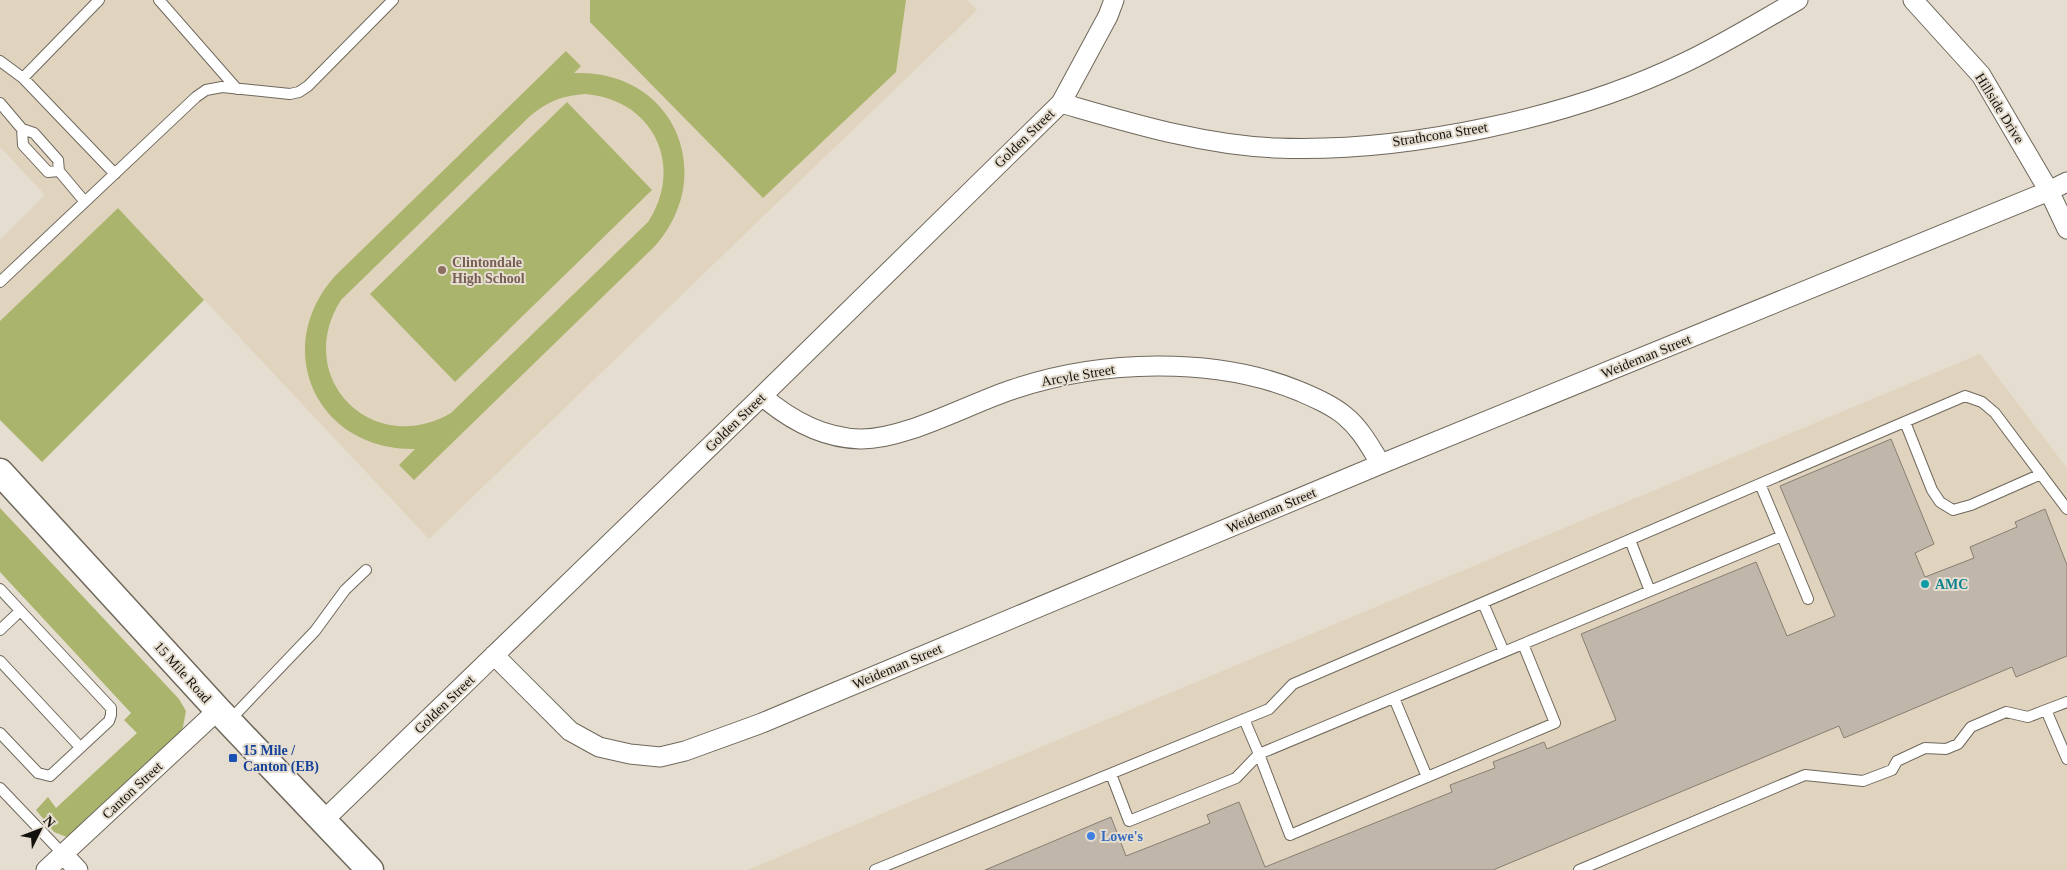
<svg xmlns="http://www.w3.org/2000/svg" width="2067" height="870" font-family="'Times New Roman',serif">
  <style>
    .built { fill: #e0d4bf }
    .green { fill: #abb46d; fill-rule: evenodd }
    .building { fill: #c1b6aa; stroke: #887e73 }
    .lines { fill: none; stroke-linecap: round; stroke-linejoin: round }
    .lane-casing { stroke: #6f685c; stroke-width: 12 }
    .street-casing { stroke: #6f685c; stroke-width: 21 }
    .secondary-casing { stroke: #6f685c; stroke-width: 29 }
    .lane { stroke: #fff; stroke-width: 10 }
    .street { stroke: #fff; stroke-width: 19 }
    .secondary { stroke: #fff; stroke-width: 26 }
    .education-dot { fill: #8d6e63; stroke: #e5ddcf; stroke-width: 2 }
    .culture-dot { fill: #0f9aa8; stroke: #e5ddcf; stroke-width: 2 }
    .transit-dot { fill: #1a4fb4; stroke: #e5ddcf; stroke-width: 2 }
    .shop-dot { fill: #3f7fe0; stroke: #e5ddcf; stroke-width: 2 }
    .labels { text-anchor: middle; stroke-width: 4; stroke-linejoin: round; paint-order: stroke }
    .street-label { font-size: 14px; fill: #13110c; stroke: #e5ddcf }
    .education-label { font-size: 14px; font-weight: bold; fill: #785e54; stroke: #e5ddcf; text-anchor: start }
    .culture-label { font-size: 14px; font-weight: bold; fill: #0d838f; stroke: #e5ddcf; text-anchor: start }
    .transit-label { font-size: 14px; font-weight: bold; fill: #164399; stroke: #e5ddcf; text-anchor: start }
    .shop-label { font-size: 14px; font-weight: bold; fill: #366cbe; stroke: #e5ddcf; text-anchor: start }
  </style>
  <rect width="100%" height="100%" fill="#e5ddcf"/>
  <!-- built -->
  <path class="built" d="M0,0H967L977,10L429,539L118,208L0,321V240L45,195L0,147Z
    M1980,354L2067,468V870H747Z"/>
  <!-- green -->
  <path class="green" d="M590,0H906L896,72L763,198L590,22Z
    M566,51L581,66L574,73C673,69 719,173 655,246L414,480L399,465L415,449C317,451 270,349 335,276ZM586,94C653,100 685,165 648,222L451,413C372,459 292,377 341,300L529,117C546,102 563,95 586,94Z
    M567,102L652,190L455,382L370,294Z
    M118,208L204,300L42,462L0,420V321Z
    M0,508L179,699L186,711L182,732L69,838L54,832L36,810L48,797L56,808L137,733L124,720L131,713L0,572Z"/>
  <!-- building -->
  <path class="building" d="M1891,439L1934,544L1915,553L1925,577L1974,558L1970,547L2017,527L2015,522L2045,509L2067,565V656L2016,677L2012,667L1844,738L1839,726L1493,870H985L1111,817L1126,856L1210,823L1207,815L1239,802L1265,867L1452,792L1450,785L1495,768L1493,762L1544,742L1547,749L1616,720L1581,634L1756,562L1787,636L1835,616L1780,486Z"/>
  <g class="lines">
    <defs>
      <path id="lane" d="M99,0L23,78L115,174
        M159,0L237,89
        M0,61L23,78
        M0,103L22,129L34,133L58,160L59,171L85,202
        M22,129L23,145L48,172L59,171
        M0,282L196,97L206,90L222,87L290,94L299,92L308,86L393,0
        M1905,422L1932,490L1940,502L1953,510L1971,505L2041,474
        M1782,536L1808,599
        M1630,540L1650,591
        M0,589L111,708V715L109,721L50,776L38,773L0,733
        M1483,603L1504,652
        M0,630L20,611
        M0,661L80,747
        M1394,698L1427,777
        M2067,702L2046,710L2067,759
        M1244,719L1259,754L1782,536L1760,484
        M229,721L315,631L345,590L366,570
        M1111,774L1129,821L1236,778L1259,754L1290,835L1555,723L1523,644
        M0,788L63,854
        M875,870L1269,709L1293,684L1965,396L1982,402L1995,413L2067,509
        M1579,870L1805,775L1863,781L1892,770L1897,761L1925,748L1946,749L1958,744L1971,727L2006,712L2028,717L2046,710"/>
      <path id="street" d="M1913,0L1981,75L2049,191L2067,229
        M1061,103C1131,123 1202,145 1276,148C1406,153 1570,118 1686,62C1724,44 1761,21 1798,0
        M762,396C790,420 823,438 860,439C905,440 970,403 1014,389C1100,360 1214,356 1299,391C1315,398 1332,405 1345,416C1361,429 1370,447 1381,464
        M494,655L570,731L599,747L630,754L660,757L685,751L762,723L1381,464L2049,191L2067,182
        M324,820L762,396L1061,103L1108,16L1114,0
        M63,854L78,870
        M46,870L218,710"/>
      <path id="secondary" d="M0,472L218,710L370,870"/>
    </defs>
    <!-- lane casing -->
    <use href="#lane" class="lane-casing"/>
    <!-- street casing -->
    <use href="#street" class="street-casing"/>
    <!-- secondary casing -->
    <use href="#secondary" class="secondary-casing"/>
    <!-- lane -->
    <use href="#lane" class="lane"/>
    <!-- street -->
    <use href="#street" class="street"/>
    <!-- secondary -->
    <use href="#secondary" class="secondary"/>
  </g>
  <!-- markers -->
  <circle class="education-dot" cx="442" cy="270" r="5"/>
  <circle class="culture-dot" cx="1925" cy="584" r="5"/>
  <rect class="transit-dot" x="228" y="753" width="10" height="10" rx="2.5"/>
  <circle class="shop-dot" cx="1091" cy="836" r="5"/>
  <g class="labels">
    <!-- street labels -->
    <g class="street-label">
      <text transform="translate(2000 108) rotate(58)" y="5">Hillside Drive</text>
      <text transform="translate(1440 134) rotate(-9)" y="5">Strathcona Street</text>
      <text transform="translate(1024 138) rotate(-44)" y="5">Golden Street</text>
      <text transform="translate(1646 356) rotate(-22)" y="5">Weideman Street</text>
      <text transform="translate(1078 375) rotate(-10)" y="5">Arcyle Street</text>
      <text transform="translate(735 422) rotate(-44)" y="5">Golden Street</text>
      <text transform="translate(1271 510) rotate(-23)" y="5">Weideman Street</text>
      <text transform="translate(897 666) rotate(-23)" y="5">Weideman Street</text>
      <text transform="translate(183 672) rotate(48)" y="5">15 Mile Road</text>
      <text transform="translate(444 704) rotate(-44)" y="5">Golden Street</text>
      <text transform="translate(132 790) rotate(-43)" y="5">Canton Street</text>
    </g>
    <!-- education labels -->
    <g class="education-label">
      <text x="452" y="267">Clintondale<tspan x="452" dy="16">High School</tspan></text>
    </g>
    <!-- culture labels -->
    <g class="culture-label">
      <text x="1935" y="589">AMC</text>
    </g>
    <!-- transit labels -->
    <g class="transit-label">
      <text x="243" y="755">15 Mile /<tspan x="243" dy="16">Canton (EB)</tspan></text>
    </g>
    <!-- shop labels -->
    <g class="shop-label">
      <text x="1101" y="841">Lowe's</text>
    </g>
  </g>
  <!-- north arrow -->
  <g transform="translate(40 830) rotate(48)" stroke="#e5ddcf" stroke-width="4" paint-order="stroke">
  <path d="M0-4L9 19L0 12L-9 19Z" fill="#13110c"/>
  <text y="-8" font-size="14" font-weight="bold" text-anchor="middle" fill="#13110c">N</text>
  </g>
</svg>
